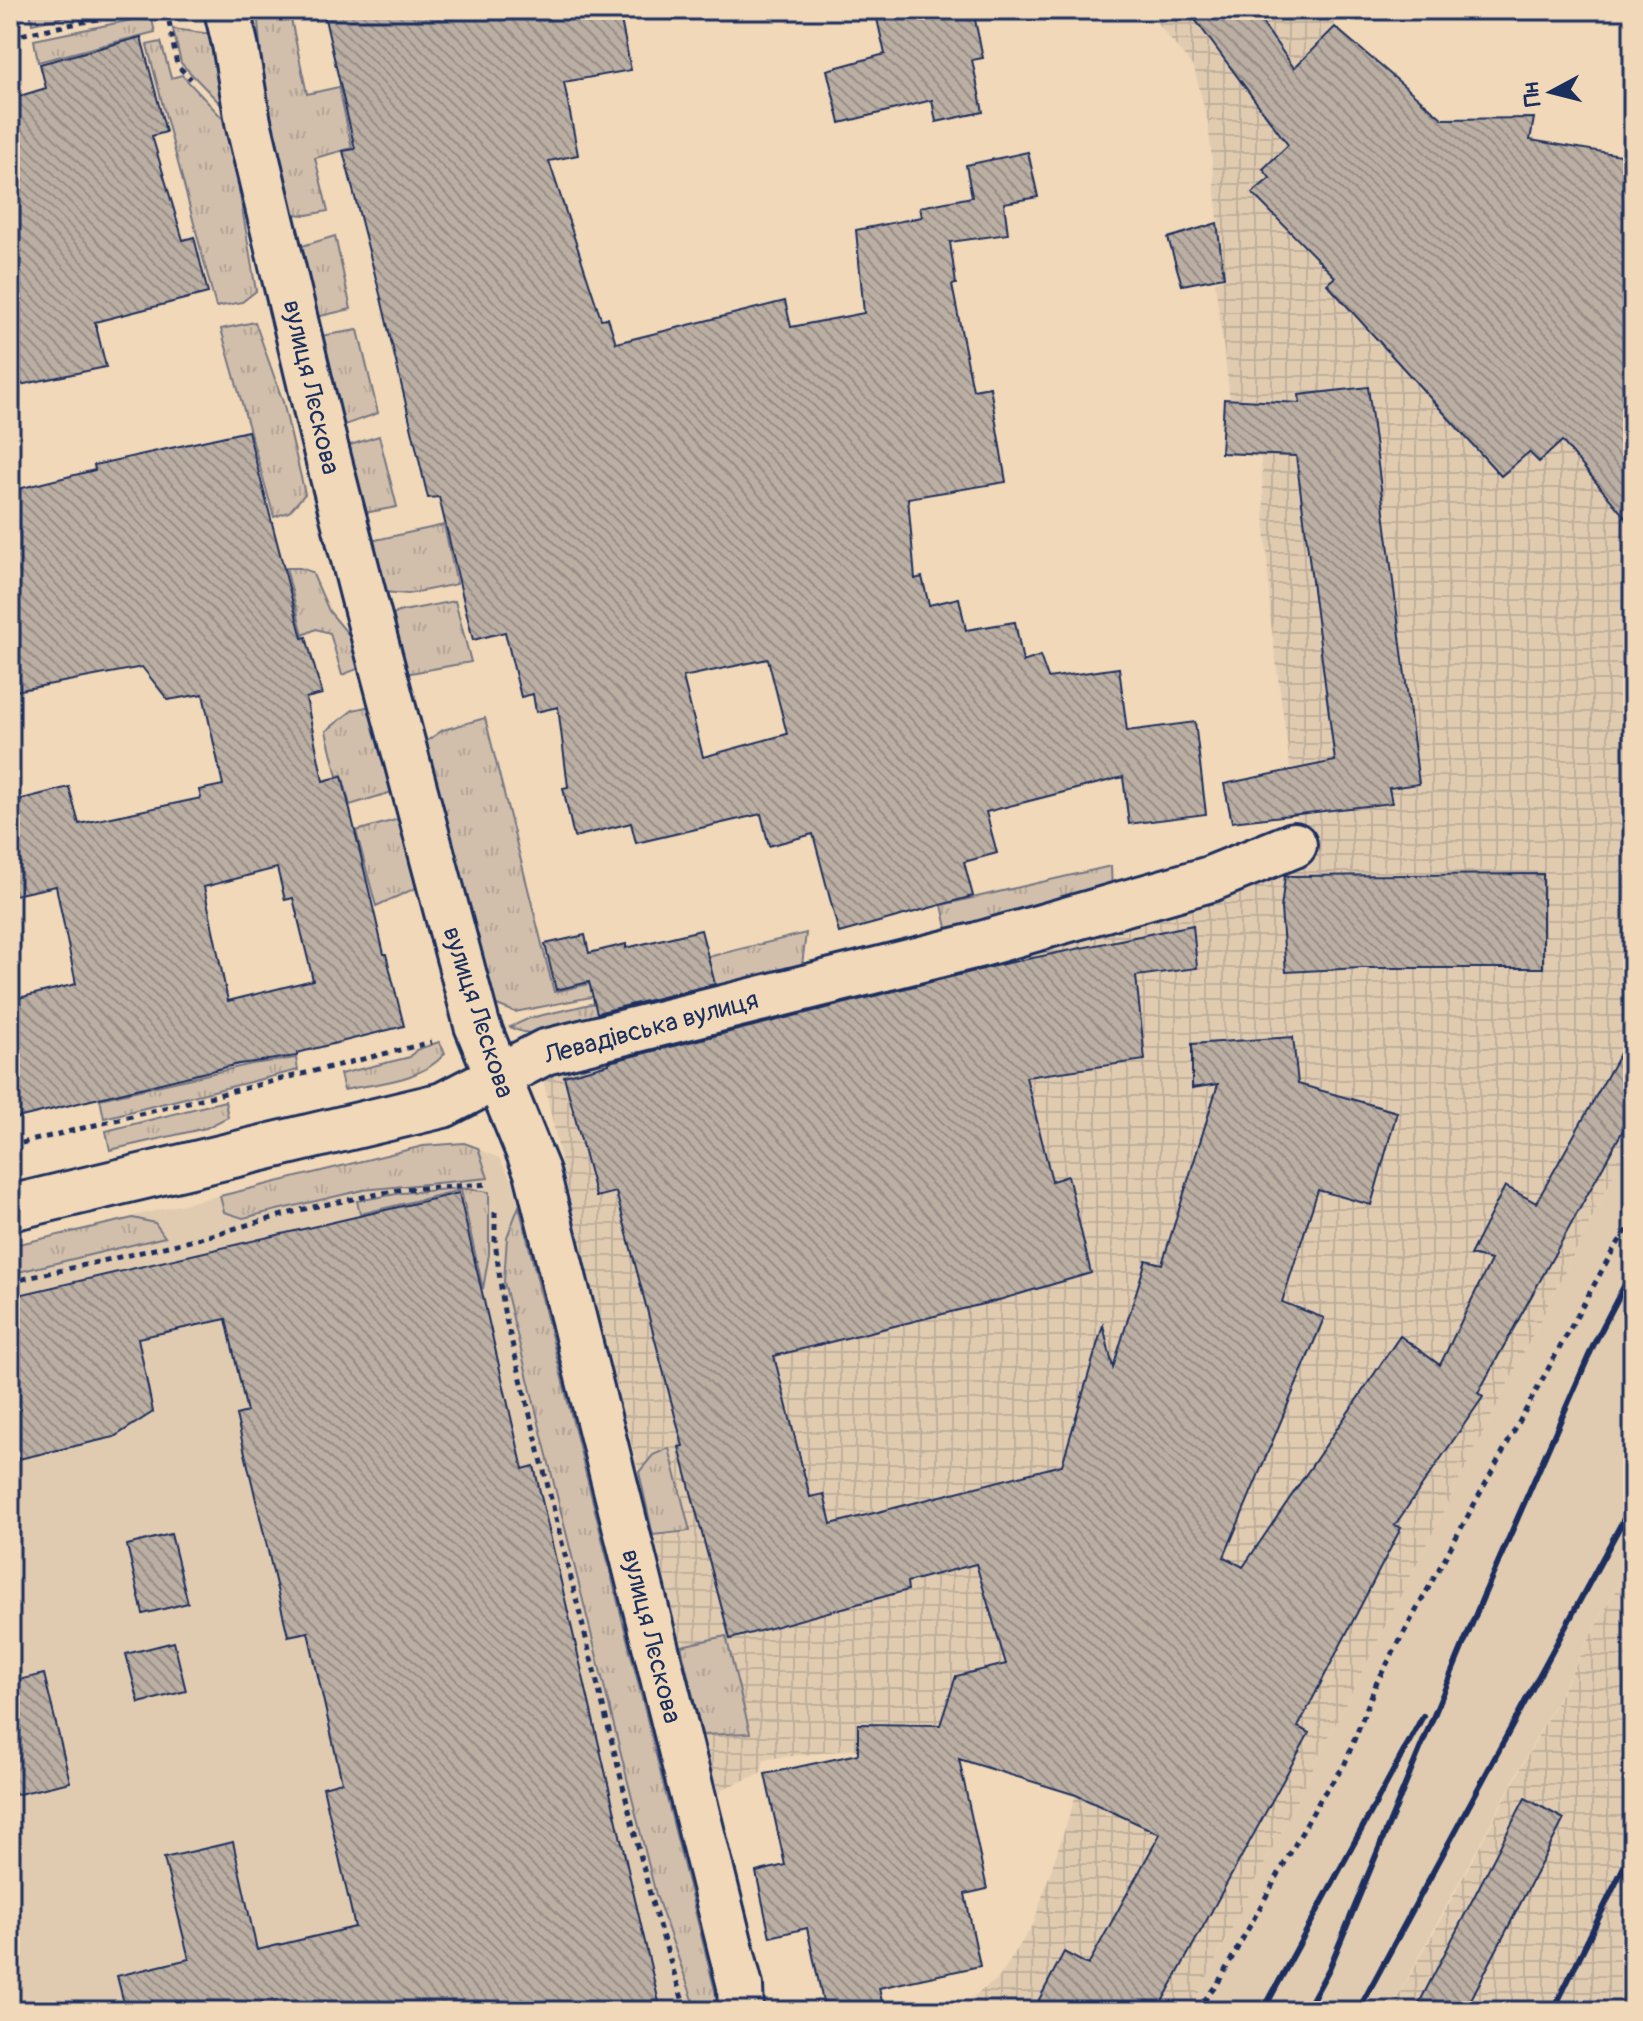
<svg xmlns="http://www.w3.org/2000/svg" width="1643" height="2021" font-family="Pangolin,sans-serif">
  <style>
    .built { fill: #e0cbb1 }
    .industrial { fill: url(#industrial-grid) }
    .grass { fill: url(#grass-tufts); stroke: #767784; stroke-width: 2 }
    .building { fill: url(#building-back-hatch); stroke: #1b2f5e; stroke-width: 2; fill-rule: evenodd }
    .lines { fill: none; stroke-linecap: round; stroke-linejoin: round }
    .minor-casing { stroke: #1b2f5e; stroke-width: 50 }
    .path { stroke: #1b2f5e; stroke-width: 5; stroke-dasharray: 6 6; stroke-linecap: butt }
    .minor { stroke: #f0d8b8; stroke-width: 44 }
    .rail { stroke: #1b2f5e; stroke-width: 6 }
    .labels { text-anchor: middle; stroke-width: 8; stroke-linejoin: round; paint-order: stroke }
    .street-label { font-size: 26px; fill: #1b2f5e; stroke: #f0d8b8 }
  </style>
  <defs>
    <pattern id="industrial-grid" width="8" height="8" patternUnits="userSpaceOnUse" patternTransform="scale(2)"><rect width="8" height="8" fill="#e0cbb1"/><path d="M0 4h8M4 0v8" fill="none" stroke="#c0af9b"/></pattern>
    <pattern id="grass-tufts" width="24" height="20" patternUnits="userSpaceOnUse" patternTransform="scale(2)"><rect width="24" height="20" fill="#d1bfab"/><path d="M3 7l-1-3M5 7V3M7 7l1-3M15 17l-1-3M17 17v-4M19 17l1-3" fill="none" stroke="#b3a496"/></pattern>
    <pattern id="building-back-hatch" width="6" height="6" patternUnits="userSpaceOnUse" patternTransform="scale(2)"><rect width="6" height="6" fill="#bbaea2"/><path d="M-1 5l2 2M0 0l6 6M5-1l2 2" fill="none" stroke="#978e87"/></pattern>
  </defs>
  <rect width="100%" height="100%" fill="#f0d8b8"/>
  <filter id="ink" filterUnits="userSpaceOnUse"><feTurbulence type="fractalNoise" baseFrequency=".0125" numOctaves="2"/><feDisplacementMap in="SourceGraphic" scale="16" xChannelSelector="R" yChannelSelector="G"/><feConvolveMatrix kernelMatrix="1 2 1 2 8 2 1 2 1" color-interpolation-filters="sRGB"/></filter>
  <g filter="url(#ink)">
    <!-- built -->
    <path class="built" d="M1633,1137V1557L1390,2011H1190Z
      M464,1143L499,1158L514,1184L720,2011H10V1246L423,1146Z"/>
    <!-- industrial -->
    <path class="industrial" d="M1141,10H1331L1335,27L1473,145L1633,226V1137L1190,2011H953L998,1979L1033,1925L1076,1795L931,1751L858,1749L764,1759L760,1774L724,1788L717,1796L639,1472L582,1254L543,1078L566,1060L837,991L1298,826L1271,623L1261,457L1221,452L1224,399L1230,398L1215,282L1223,280L1224,277L1208,122L1194,68L1152,17Z
      M1633,1557V2011H1390L1432,1936Z"/>
    <!-- grass -->
    <path class="grass" d="M30,10H95L32,24Z
      M257,10H289L307,94L339,87L352,148L315,158L328,211L307,215L291,214L265,103Z
      M151,16L155,32L38,62L34,40Z
      M173,29L211,34L231,115L181,63Z
      M161,42L171,78L182,75L228,124L256,291L242,302L216,307L147,45Z
      M335,236L351,309L316,317L299,247Z
      M255,322L283,402L305,494L289,512L274,517L221,329Z
      M358,330L378,413L342,426L320,336Z
      M379,436L397,507L364,513L347,446Z
      M444,525L457,584L408,594L384,592L371,541Z
      M286,568H300L312,572L329,611L353,640L360,668L342,675L330,633L316,629L303,635Z
      M455,601L471,662L405,674L390,618L398,612Z
      M371,706L392,792L350,805L342,775L337,776L326,731L353,710Z
      M485,718L554,992L632,974V989L515,1012L494,1004L424,743L443,730Z
      M399,819L416,888L376,906L356,831Z
      M1111,866L1112,893L949,937L942,905Z
      M806,933L801,973L675,1004L659,969Z
      M643,992L649,1010C613,1019 544,1046 510,1027L530,1018Z
      M439,1042L445,1053C423,1081 377,1083 344,1090L340,1074L410,1057L416,1050Z
      M296,1058L298,1070L104,1118L100,1099L252,1064Z
      M225,1101L228,1117L206,1128L110,1150L106,1131Z
      M464,1143L478,1148L488,1178L363,1190L243,1218L224,1212L220,1196L423,1146Z
      M460,1188L489,1192V1254L483,1289L461,1190L360,1214L357,1201L402,1193Z
      M519,1206L720,2011H697L656,1895L504,1282L507,1237Z
      M133,1218L155,1223L165,1237L10,1274V1246Z
      M669,1448L690,1531L653,1535L639,1472L653,1455Z
      M726,1636L750,1733L702,1735L681,1646Z"/>
    <!-- building -->
    <path class="building" d="M323,10H599L601,18L620,15L631,70L564,82L578,155L549,161L601,319L608,318L616,343L785,301L791,327L864,313L856,230L922,217L920,207L972,197L966,165L1028,152L1038,197L1004,203L1008,234L950,242L956,284L952,285L973,390L990,387L1006,482L908,498L915,579L922,577L929,605L959,598L966,630L1015,622L1023,662L1040,656L1048,678L1119,668L1127,731L1195,722L1206,814L1129,824L1123,777L986,812L997,853L964,862L973,896L839,933L813,834L769,846L761,814L636,843L631,823L574,837L563,788L568,787L558,707L536,712L533,694L521,697L505,632L473,640L439,497L428,498L381,298L343,151L355,149ZM768,659L787,734L703,757L683,677Z
      M875,10H957L959,19L974,15L983,58L972,60L983,112L936,122L932,100L840,123L827,70L885,54Z
      M1188,10H1253L1294,68L1335,27L1443,119L1534,118L1530,140L1633,157V527L1562,441L1539,462L1529,452L1501,476L1327,284L1335,277L1252,193L1270,178L1263,169L1288,145Z
      M141,37L166,132L152,136L183,240L194,237L208,293L95,322L106,367L10,387V99L46,88L40,64Z
      M1217,223L1224,277L1182,285L1168,238Z
      M1368,387L1419,784L1389,788L1392,803L1232,822L1224,784L1335,761L1296,456L1221,453L1224,399L1300,403L1299,395Z
      M248,431L302,638L306,637L322,694L306,698L323,781L342,776L384,954H386L404,1026L297,1053V1056L239,1064L17,1118L10,1089V1000L76,984L56,886L10,896V802L69,787L79,824L201,798L199,790L223,785L203,694L168,700L142,667L10,692V491L95,470L94,465ZM277,868L285,900L293,898L313,980L228,1001L204,887Z
      M1543,874V968H1361L1286,972L1281,909L1285,876Z
      M1193,925L1197,968L1136,976L1145,1060L1026,1077L1052,1181L1068,1176L1091,1273L999,1300L774,1356L810,1497L824,1494L831,1524L1062,1465L1103,1325L1113,1368L1146,1260L1162,1264L1218,1084L1192,1088V1044L1293,1037L1298,1084L1397,1112L1371,1205L1318,1190L1282,1302L1324,1318L1224,1557L1243,1567L1400,1336L1440,1365L1491,1260L1470,1255L1505,1186L1536,1203L1633,1030V1112L1478,1393L1483,1397L1395,1525L1401,1528L1298,1727L1309,1733L1157,2011H1033L1064,1952L1088,1965L1160,1834L1076,1795L959,1759L987,1889L965,1894L980,1966L879,1988L884,2011H825L807,1928L770,1937L756,1872L785,1865L765,1774L858,1754V1724L940,1725L956,1676L1006,1664L976,1564L907,1582L908,1590L730,1639L679,1447L683,1446L616,1192L596,1197L564,1076L609,1064V1062L1003,964Z
      M701,930L715,984L597,1013L589,982L556,990L545,944L585,935L589,953L626,944V948Z
      M459,1193L523,1469L534,1466L661,2011H126L117,1976L189,1959L164,1858L233,1842L257,1950L355,1927L323,1787L342,1782L308,1632L288,1636L236,1415L247,1412L226,1319L138,1338L153,1412L114,1437L10,1461V1297Z
      M171,1534L188,1603L143,1614L127,1545Z
      M174,1642L186,1691L139,1703L126,1654Z
      M44,1674L70,1782L10,1796V1682Z
      M1525,1798L1564,1819L1465,2011H1415Z"/>
    <g class="lines">
      <defs>
        <path id="minor" d="M227,10L235,44L248,122L323,438L367,610L477,1025L537,1172L740,1986L741,2011
          M10,1208L443,1105L545,1052L978,945L1210,879L1294,845"/>
      </defs>
      <!-- minor casing -->
      <use href="#minor" class="minor-casing"/>
      <!-- path -->
      <path class="path" d="M167,10L177,65L191,79
        M10,37L141,10
        M10,1146L432,1042
        M495,1212V1241L504,1311L653,1906L686,2011
        M10,1282L190,1241L308,1208L404,1189L490,1184
        M1196,2011L1218,1983L1322,1796L1344,1766L1376,1684L1612,1252L1633,1221"/>
      <!-- minor -->
      <use href="#minor" class="minor"/>
      <!-- rail -->
      <path class="rail" d="M1263,2011L1423,1716
        M1306,2011L1329,1969L1483,1597L1594,1344L1633,1269
        M1358,2011L1633,1502
        M1553,2011L1633,1848"/>
    </g>
  </g>
  <g class="labels">
    <!-- street labels -->
    <g class="street-label">
      <text transform="translate(312 387) rotate(77)" y="9">вулиця Лєскова</text>
      <text transform="translate(479 1012) rotate(72)" y="9">вулиця Лєскова</text>
      <text transform="translate(651 1027) rotate(-15)" y="9">Левадівська вулиця</text>
      <text transform="translate(652 1636) rotate(76)" y="9">вулиця Лєскова</text>
    </g>
  </g>
  <!-- margin -->
  <rect width="1643" height="2021" fill="none" stroke="#f0d8b8" stroke-width="40"/>
  <rect x="20" y="20" width="1603" height="1981" fill="none" stroke="#1b2f5e" stroke-width="3" filter="url(#ink)"/>
  <!-- north arrow -->
  <g transform="translate(1551 92) rotate(263)" stroke="#f0d8b8" stroke-width="6" paint-order="stroke">
  <path d="M0-6L14 30L0 20L-14 30Z" fill="#1b2f5e"/>
  <text y="-12" font-size="22" font-weight="bold" text-anchor="middle" fill="#1b2f5e">Пн</text>
  </g>
</svg>
